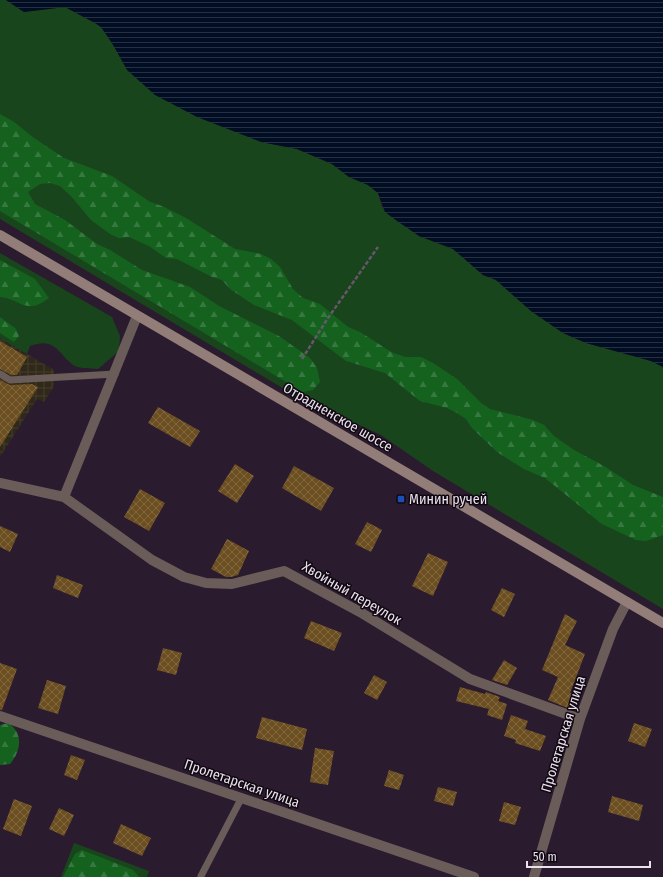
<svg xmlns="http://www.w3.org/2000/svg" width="663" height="877" font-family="'Fira Sans Condensed',sans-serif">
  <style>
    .industrial { fill: url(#industrial-grid) }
    .green { fill: #19451c }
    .forest { fill: url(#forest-firs) }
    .water { fill: url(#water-rules) }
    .building { fill: url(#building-cross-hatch) }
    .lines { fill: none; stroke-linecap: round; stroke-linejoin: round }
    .path { stroke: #66586a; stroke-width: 2.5; stroke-dasharray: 4 2; stroke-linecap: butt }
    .service { stroke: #6a5c59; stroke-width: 7 }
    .minor { stroke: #6a5c59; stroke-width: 10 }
    .secondary { stroke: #937d78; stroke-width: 10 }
    .transit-dot { fill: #1a4fb4; stroke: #100911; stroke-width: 1.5 }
    .labels { text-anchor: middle; stroke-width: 3; stroke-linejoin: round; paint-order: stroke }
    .street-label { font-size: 14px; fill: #ebe0ee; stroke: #100911 }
    .poi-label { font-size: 14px; fill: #ebe0ee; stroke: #100911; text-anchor: start }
  </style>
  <defs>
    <pattern id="industrial-grid" width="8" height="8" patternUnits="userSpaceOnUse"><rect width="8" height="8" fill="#302818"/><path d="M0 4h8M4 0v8" fill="none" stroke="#443d2f"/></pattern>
    <pattern id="forest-firs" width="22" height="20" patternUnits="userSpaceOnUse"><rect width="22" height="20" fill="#15621f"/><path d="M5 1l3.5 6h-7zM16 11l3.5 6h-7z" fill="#377840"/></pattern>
    <pattern id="water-rules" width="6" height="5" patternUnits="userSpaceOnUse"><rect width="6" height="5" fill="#010d22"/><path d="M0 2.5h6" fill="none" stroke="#263042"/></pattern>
    <pattern id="building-cross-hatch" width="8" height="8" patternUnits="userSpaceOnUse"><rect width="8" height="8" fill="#6c4f20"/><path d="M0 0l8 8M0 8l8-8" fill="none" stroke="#816841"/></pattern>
  </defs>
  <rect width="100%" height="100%" fill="#2b1b2f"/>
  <!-- industrial -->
  <path class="industrial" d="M0,338L54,370V386L44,402L37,399L0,457Z"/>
  <!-- green -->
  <path class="green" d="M0,0H6L24,12L65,7L95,23L101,27L120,55L261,142L297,149L332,164L349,177L368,185L378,193L382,207L419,236L453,249L483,275L496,280L531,311L563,333L586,343L651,361L663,367V609L433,471L381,435L355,423L326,414L0,219Z
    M0,253L112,317L120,336L119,351L98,369C90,368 79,369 73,365C57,352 55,337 30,346L27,354L0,338Z
    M74,843L149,871L147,877H61Z"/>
  <!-- forest -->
  <path class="forest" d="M0,114L14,122L34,138L64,158L112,176L150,202L162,206L186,218L235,249L261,254L271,259L280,267L293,289L303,298L320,304L348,327L360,332L393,353L406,357H421L433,363L457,379L481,403L490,409L533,420L544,425L554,436L574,450L604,466L633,485L663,497V535L646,541L636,540L602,524L545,478L524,469L497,452L472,428L466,419L457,413L447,408L420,401L385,373L346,361L292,320L254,305L230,289L222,280L212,277L177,259L166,258L149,246L129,237L119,238L110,234L91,220L71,196L60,186L50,183L40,184L28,192L35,204L65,220L97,244L110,250L142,270L190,287L219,306L279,336L310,358L317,368L320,382L313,390L303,392L0,211Z
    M0,260L35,279L49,298C25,316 22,299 0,297Z
    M0,317L16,329L19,336L14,342L0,333Z
    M8,723C24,733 21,751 10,764L0,765V725Z
    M82,850L133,870L139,877H63L75,854Z"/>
  <!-- water -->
  <path class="water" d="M6,0H663V367L651,361L586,343L563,333L531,311L496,280L483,275L453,249L419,236L397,221L385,212L378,193L368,185L349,177L332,164L297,149L261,142L197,117L155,95L127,70L112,43L101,27L95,23L65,7L24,12Z"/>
  <!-- building -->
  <path class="building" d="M0,341L27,357L17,375H11L0,369Z
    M0,380L10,385L32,384L38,387L0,447Z
    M158,407L200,431L190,447L148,423Z
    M235,464L254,476L237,503L218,491Z
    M294,466L334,488L321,511L282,488Z
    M140,489L165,503L149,531L124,517Z
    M367,522L382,530L371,552L355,544Z
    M0,526L18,534L10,552L0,547Z
    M227,539L249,551L238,575L231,577H226L211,569Z
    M428,553L448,562L433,596L412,586Z
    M57,575L83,585L78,598L53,588Z
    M502,588L515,594L504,617L491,610Z
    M565,614L577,621L565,645L585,654L570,693L576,695L570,709L548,700L558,677L542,670Z
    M311,621L342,633L334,651L304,638Z
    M163,648L182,653L176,675L157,670Z
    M504,660L517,668L507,685L492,680Z
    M0,663L17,669L2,710H0Z
    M374,675L387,682L377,700L364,693Z
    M47,680L66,686L58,714L38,708Z
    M460,687L485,694L486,692L500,697L498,701L507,704L502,720L487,715L489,709L456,701Z
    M511,715L528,721L525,729L546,736L540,751L515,743L516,740L504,736Z
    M262,717L307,729L302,750L256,738Z
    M634,723L652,729L645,747L628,741Z
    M315,748L334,751L328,785L310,782Z
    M71,755L85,760L77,780L64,775Z
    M389,770L404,775L399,790L384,786Z
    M438,787L457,792L453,806L434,801Z
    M612,796L643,805L639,821L608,812Z
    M14,799L32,806L21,836L3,829Z
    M504,802L521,807L515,825L499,821Z
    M59,808L74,815L64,836L49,829Z
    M121,824L151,838L142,856L113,843Z"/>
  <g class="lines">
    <!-- path -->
    <path class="path" d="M302,359L328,318L378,247"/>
    <!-- service -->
    <path class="service" d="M0,374L10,380L115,374
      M201,876L242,797"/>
    <!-- minor -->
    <path class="minor" d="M0,483L64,497L152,560L184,577L206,583L232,584L284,571L360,612L470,679L580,719
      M64,497L137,316
      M0,716L474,877
      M534,877L580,719L613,629L627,602"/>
    <!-- secondary -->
    <path class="secondary" d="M0,235L663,623"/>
  </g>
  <!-- markers -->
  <rect class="transit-dot" x="397" y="495" width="8" height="8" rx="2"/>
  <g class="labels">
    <!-- street labels -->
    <g class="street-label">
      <text transform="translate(338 417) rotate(30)" y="5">Отрадненское шоссе</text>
      <text transform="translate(352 593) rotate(30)" y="5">Хвойный переулок</text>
      <text transform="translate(563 734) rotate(-73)" y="5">Пролетарская улица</text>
      <text transform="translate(242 783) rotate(19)" y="5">Пролетарская улица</text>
    </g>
    <!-- poi labels -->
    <g class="poi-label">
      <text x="409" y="504">Минин ручей</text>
    </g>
  </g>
  <!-- scale -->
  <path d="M527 861v6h123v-6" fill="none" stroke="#ebe0ee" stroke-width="2"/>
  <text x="533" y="861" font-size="12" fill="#ebe0ee" stroke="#100911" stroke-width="3" paint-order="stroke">50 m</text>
</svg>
